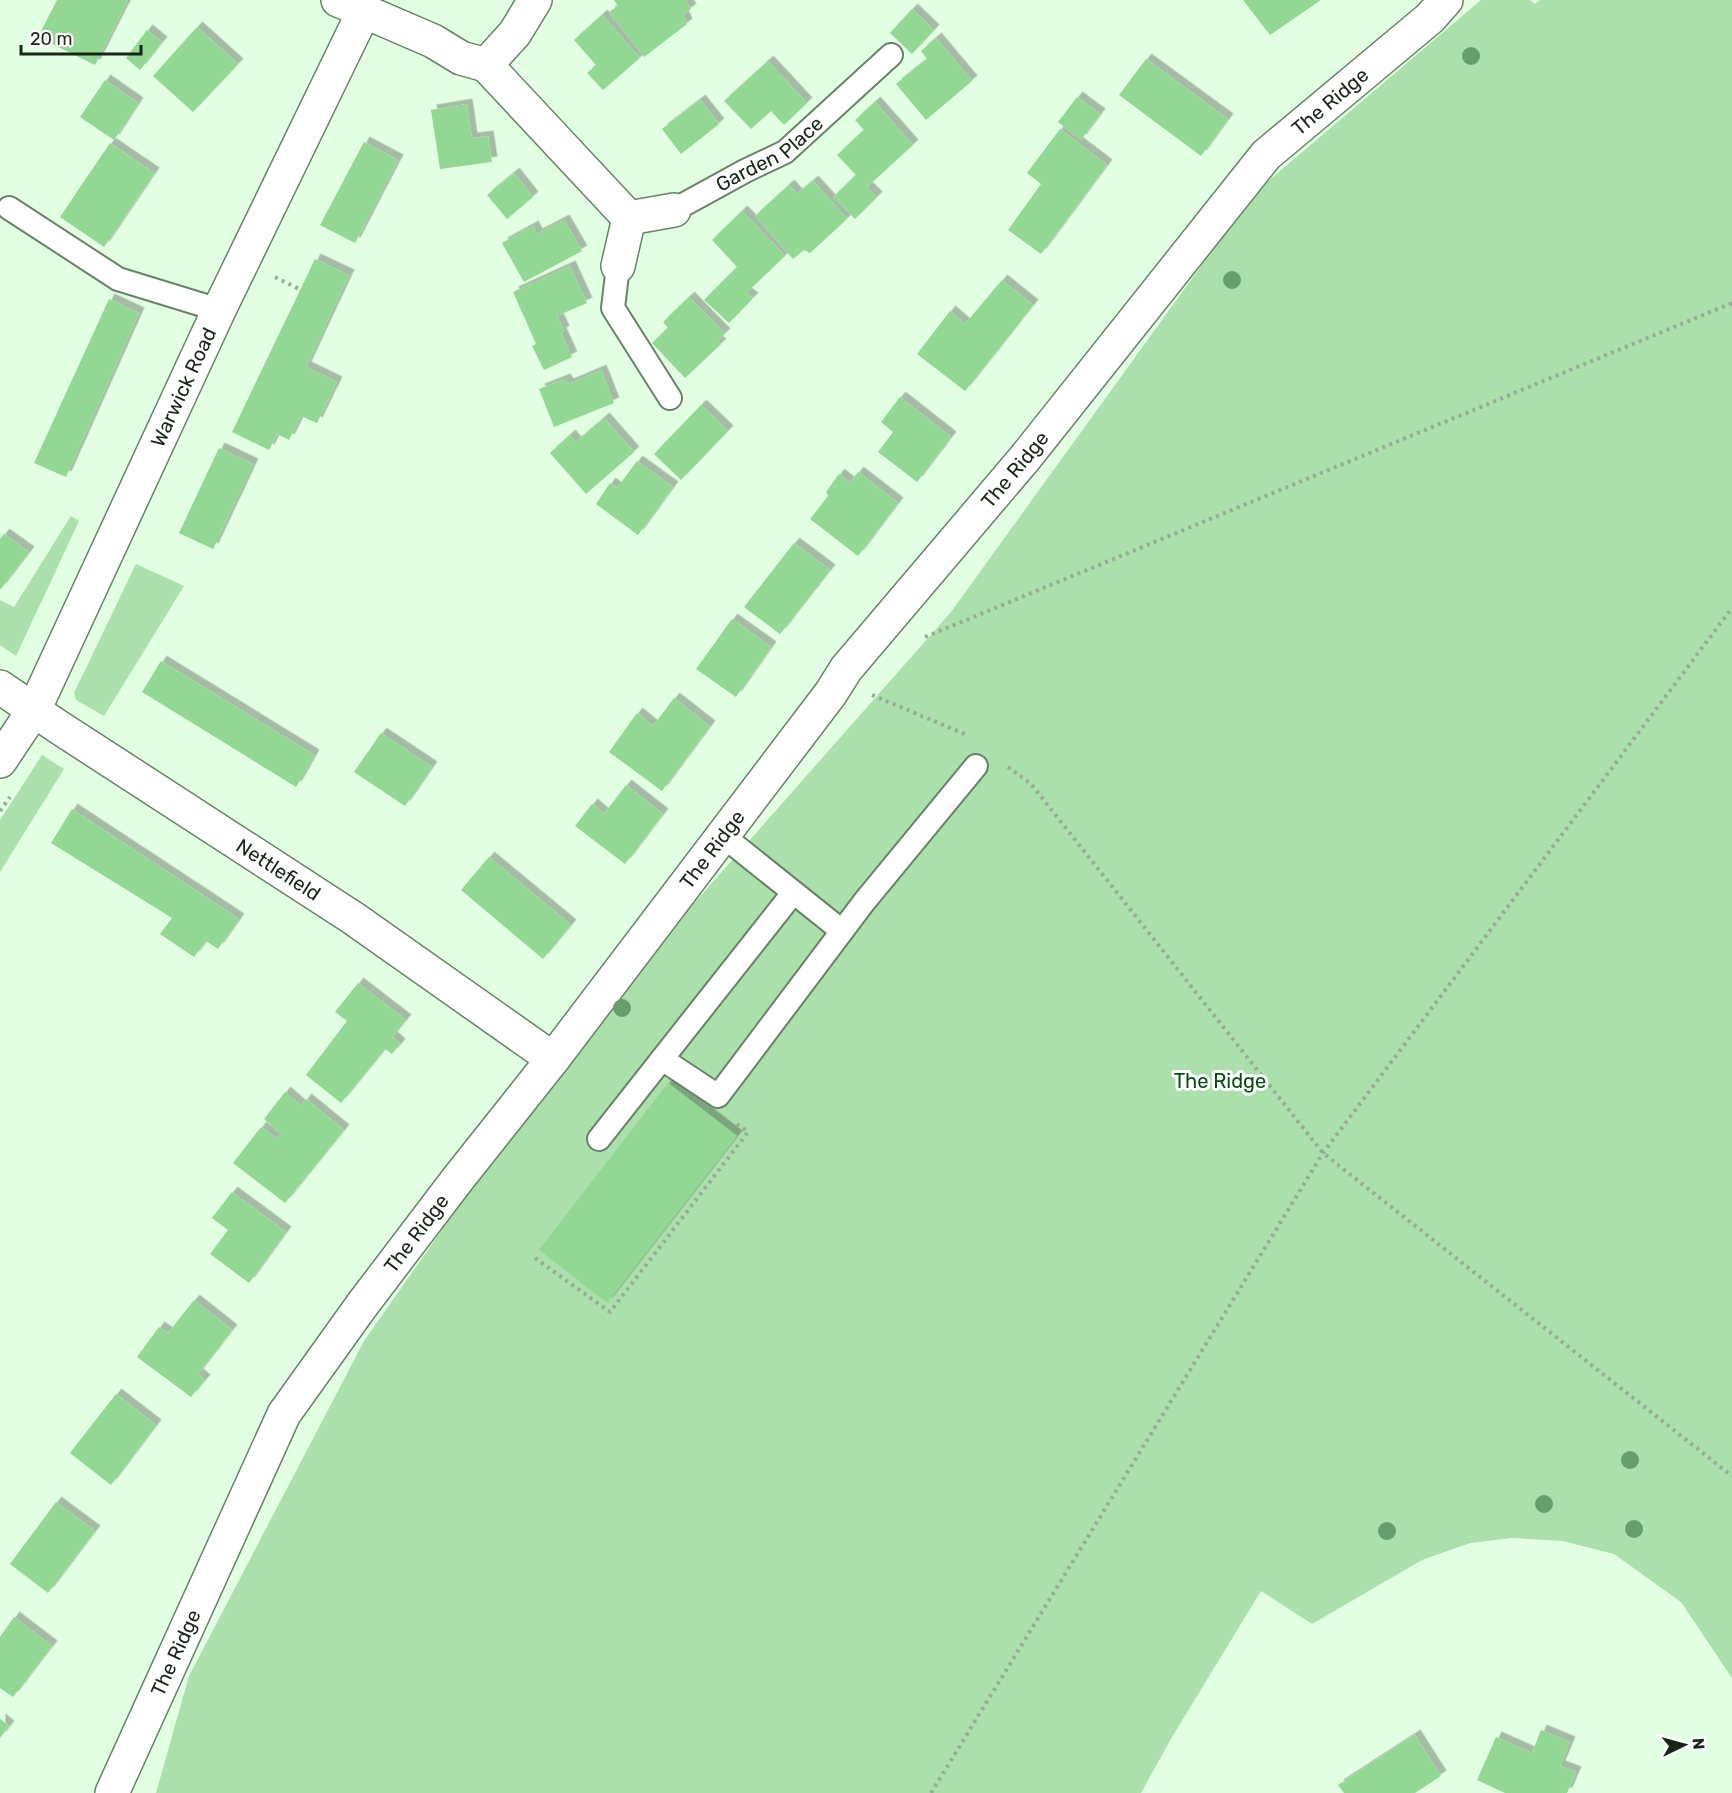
<svg xmlns="http://www.w3.org/2000/svg" width="1732" height="1793" font-family="Rubik,sans-serif">
  <style>
    .green { fill: #abdfab }
    .building { fill: #92d794; filter: url(#shadow) }
    .lines { fill: none; stroke-linecap: round; stroke-linejoin: round }
    .service-casing { stroke: #698269; stroke-width: 26 }
    .minor-casing { stroke: #698269; stroke-width: 36 }
    .path { stroke: #97ac97; stroke-width: 4; stroke-dasharray: 3 4.5; stroke-linecap: butt }
    .service { stroke: #fff; stroke-width: 22 }
    .minor { stroke: #fff; stroke-width: 33 }
    .tree { fill: #669e6e }
    .labels { text-anchor: middle; stroke-width: 6; stroke-linejoin: round; paint-order: stroke }
    .street-label { font-size: 20px; fill: #1a251a; stroke: #fff }
    .park-label { font-size: 20px; fill: #004e0e; stroke: #fff }
  </style>
  <defs>
    <filter id="shadow"><feDropShadow dx="5.5" dy="-5.5" stdDeviation="0" flood-color="#0004"/></filter>
  </defs>
  <rect width="100%" height="100%" fill="#e3ffe3"/>
  <!-- green -->
  <path class="green" d="M1481,0H1530L1535,4L1540,0H1732V1678L1681,1602L1614,1554L1563,1541L1512,1538L1470,1543L1422,1560L1312,1624L1261,1591L1172,1737L1141,1793H156L189,1676L364,1341L583,1029L951,612L1253,194Z
    M71,516L79,521L16,656L0,645V600L14,607Z
    M136,564L184,586L104,716L76,700L74,693Z
    M42,755L64,769L0,872V820Z"/>
  <!-- building -->
  <path class="building" d="M57,0H128L95,65L38,37Z
    M614,0H685L691,9L683,15L687,24L644,57L609,12L618,6Z
    M1243,0H1321L1270,35Z
    M912,9L934,30L912,54L890,33Z
    M602,15L640,58L603,90L587,73L596,65L574,40Z
    M197,27L238,64L193,112L153,76Z
    M147,30L162,42L140,70L126,58Z
    M936,38L972,81L926,120L896,84L927,59L921,51Z
    M1146,59L1228,119L1201,156L1119,95Z
    M768,61L807,103L784,125L771,111L751,129L724,101Z
    M105,80L138,103L114,140L80,117Z
    M1077,97L1100,114L1081,140L1058,122Z
    M700,100L719,124L681,154L662,129Z
    M875,102L913,145L867,187L877,197L855,219L833,197L856,175L837,155L864,130L855,120Z
    M467,104L472,138L488,136L492,162L440,169L431,110Z
    M1060,129L1107,165L1041,254L1008,230L1041,184L1027,173Z
    M364,142L398,160L355,243L320,225Z
    M110,143L154,173L104,247L60,217Z
    M514,173L533,197L507,219L487,195Z
    M813,181L847,219L810,253L804,250L793,259L755,216L789,185L797,194Z
    M742,211L785,256L746,293L753,298L729,323L704,300L737,267L712,240Z
    M564,220L582,251L524,282L502,243L533,226L537,234Z
    M315,259L349,275L306,367L337,382L317,423L301,416L289,440L277,434L269,450L232,432Z
    M570,266L587,303L557,316L564,331L561,333L572,357L544,370L532,346L536,344L513,292Z
    M1002,280L1033,305L965,391L917,354L950,311L965,324Z
    M689,297L725,334L717,341L721,344L685,378L652,343L668,328L663,322Z
    M109,299L139,313L66,477L34,463Z
    M601,370L614,403L554,427L539,389L565,379L568,384Z
    M900,397L951,437L917,482L878,452L893,432L881,422Z
    M701,405L728,431L681,480L654,454Z
    M604,418L634,452L586,494L550,453L570,435L576,442Z
    M219,448L253,464L213,549L179,533Z
    M637,461L673,487L638,535L596,504L610,483L617,488Z
    M858,472L898,503L858,556L810,519L828,496L826,492L839,474L850,483Z
    M4,534L29,552L0,590V539Z
    M794,543L830,570L780,634L744,607Z
    M732,619L771,647L736,697L696,669Z
    M161,661L314,755L296,787L142,692Z
    M674,698L710,726L662,791L609,752L637,713L653,726Z
    M381,733L432,767L405,806L354,772Z
    M626,785L663,814L625,864L575,826L592,804L604,814Z
    M72,809L239,919L218,949L206,941L194,957L160,934L172,918L51,843Z
    M489,857L571,925L543,959L461,890Z
    M358,983L406,1020L392,1037L400,1044L392,1054L385,1049L341,1103L306,1075L347,1021L335,1012Z
    M668,1083L737,1136L607,1303L539,1250Z
    M285,1092L301,1106L306,1099L344,1130L285,1203L233,1163L261,1127L277,1139L281,1134L264,1119Z
    M232,1192L286,1232L249,1283L210,1254L228,1230L212,1218Z
    M194,1300L232,1330L198,1374L205,1380L191,1397L137,1357L159,1327L168,1333Z
    M116,1394L156,1425L111,1485L70,1453Z
    M56,1502L95,1531L48,1593L10,1564Z
    M14,1617L52,1646L13,1697L0,1688V1637Z
    M0,1719L9,1726L0,1738Z
    M1541,1730L1570,1742L1560,1766L1576,1772L1567,1793H1505L1477,1780L1496,1737L1532,1753Z
    M1415,1735L1441,1776L1415,1793H1344L1338,1785Z"/>
  <g class="lines">
    <defs>
      <g id="service">
        <path d="M9,208L118,279L219,310"/>
        <path id="s1" d="M674,210L745,171L785,152L891,55"/>
        <path d="M618,266L613,308L670,398"/>
        <path d="M722,835L842,931"/>
        <path d="M793,893L662,1059L718,1096L864,902L976,766"/>
        <path d="M599,1139L662,1059"/>
      </g>
      <g id="minor">
        <path d="M338,0L433,41L461,58L486,65L515,33L535,0"/>
        <path d="M486,65L629,218"/>
        <path d="M618,266L629,218L674,210"/>
        <path id="s2" d="M0,687L57,726L353,918L553,1059"/>
        <path id="s3" d="M0,761L34,710L219,310L364,11"/>
        <path id="s4" d="M112,1793L284,1414L362,1305L457,1180L553,1059L831,693L846,669L1025,458L1266,155L1430,18L1446,0"/>
      </g>
    </defs>
    <!-- service casing -->
    <use href="#service" class="service-casing"/>
    <!-- minor casing -->
    <use href="#minor" class="minor-casing"/>
    <!-- path -->
    <path class="path" d="M275,277L301,290
      M925,637L1732,303
      M872,695L967,735
      M1008,767L1031,784L1323,1153L1732,1476
      M0,811L10,797
      M535,1258L610,1312L748,1132L735,1123
      M931,1793L1323,1153L1732,608"/>
    <!-- service -->
    <use href="#service" class="service"/>
    <!-- minor -->
    <use href="#minor" class="minor"/>
  </g>
  <!-- trees -->
  <g class="tree">
    <circle cx="1471" cy="56" r="9"/>
    <circle cx="1232" cy="280" r="9"/>
    <circle cx="622" cy="1008" r="9"/>
    <circle cx="1630" cy="1460" r="9"/>
    <circle cx="1544" cy="1504" r="9"/>
    <circle cx="1634" cy="1529" r="9"/>
    <circle cx="1387" cy="1531" r="9"/>
  </g>
  <g class="labels">
    <!-- street labels -->
    <g class="street-label">
      <text dy="7" stroke="none"><textPath href="#s4" startOffset="2097">The Ridge</textPath></text>
      <text dy="7" stroke="none"><textPath href="#s1" startOffset="111">Garden Place</textPath></text>
      <text dy="7" stroke="none"><textPath href="#s3" startOffset="417">Warwick Road</textPath></text>
      <text dy="7" stroke="none"><textPath href="#s4" startOffset="1611">The Ridge</textPath></text>
      <text dy="7" stroke="none"><textPath href="#s4" startOffset="1125">The Ridge</textPath></text>
      <text dy="7" stroke="none"><textPath href="#s2" startOffset="333">Nettlefield</textPath></text>
      <text dy="7" stroke="none"><textPath href="#s4" startOffset="640">The Ridge</textPath></text>
      <text dy="7" stroke="none"><textPath href="#s4" startOffset="154">The Ridge</textPath></text>
    </g>
    <!-- park labels -->
    <g class="park-label">
      <text x="1220" y="1088">The Ridge</text>
    </g>
  </g>
  <!-- north arrow -->
  <g transform="translate(1684 1745) rotate(85)" stroke="#ffffff" stroke-width="4.5" paint-order="stroke">
  <path d="M0-4.5L10 22L0 15L-10 22Z" fill="#1a251a"/>
  <text y="-9" font-size="16" font-weight="bold" text-anchor="middle" fill="#1a251a">N</text>
  </g>
  <!-- scale -->
  <path d="M21 45v9h120v-9" fill="none" stroke="#1a251a" stroke-width="3"/>
  <text x="30" y="45" font-size="18" fill="#1a251a" stroke="#ffffff" stroke-width="4.5" paint-order="stroke">20 m</text>
</svg>
